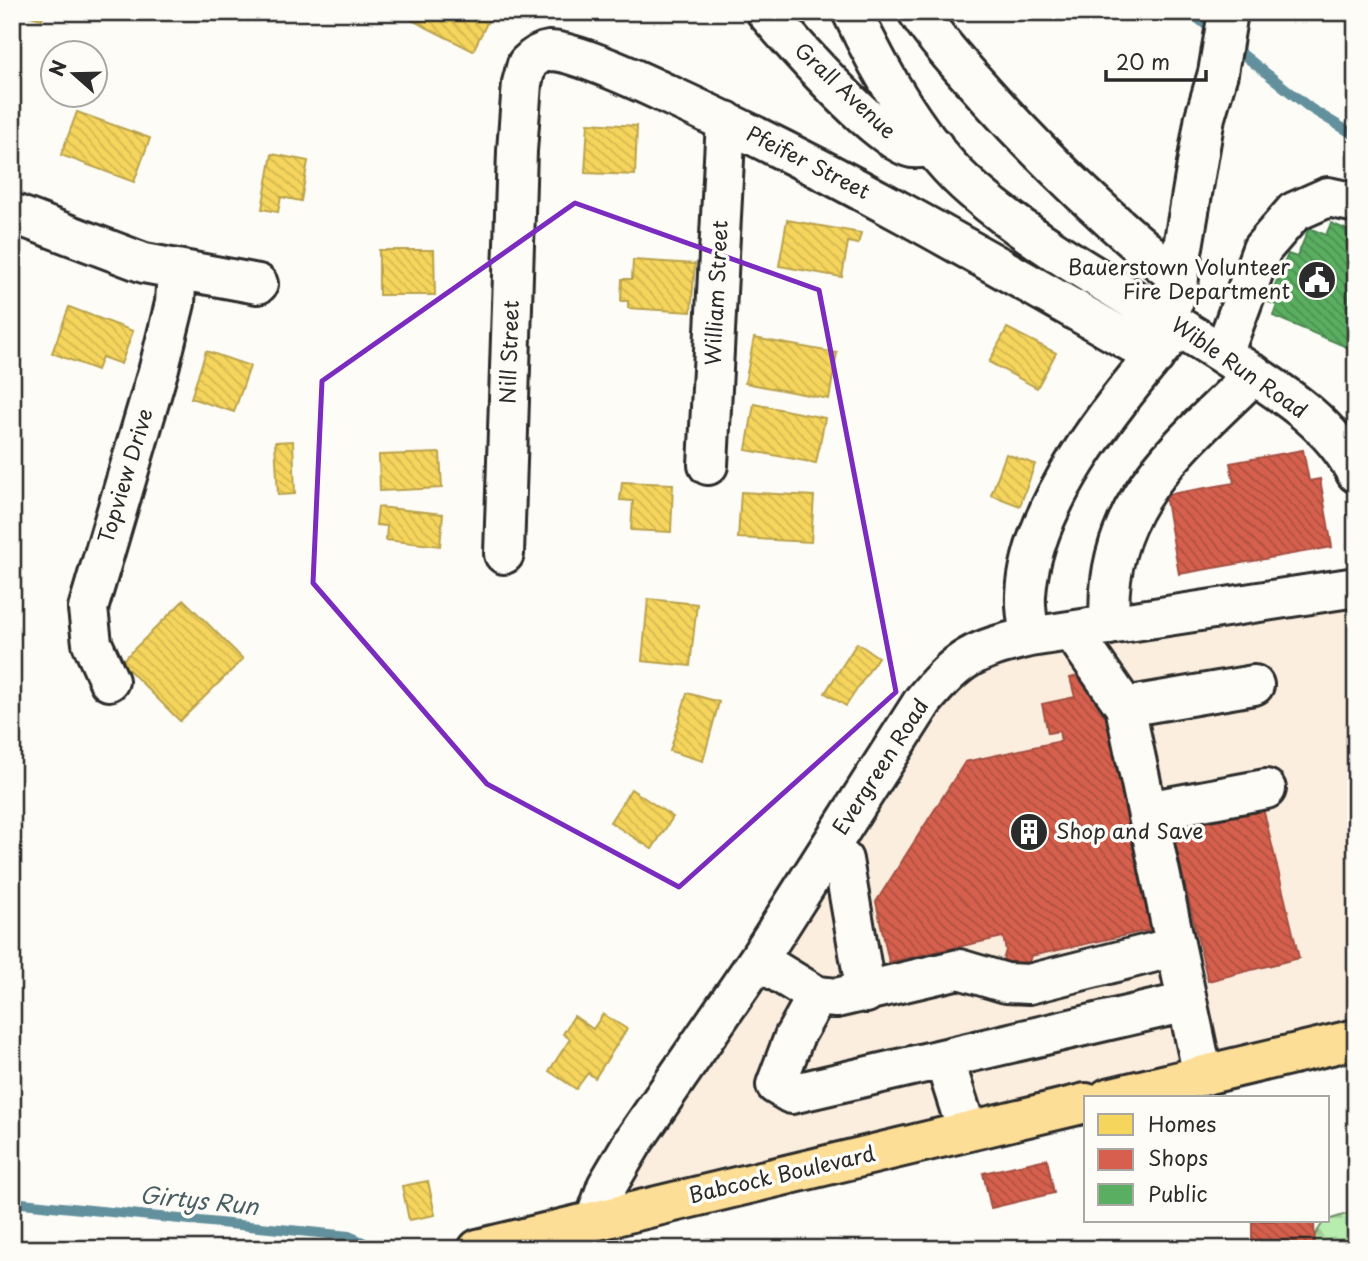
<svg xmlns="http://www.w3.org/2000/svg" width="1368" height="1261" font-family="'Playpen Sans',sans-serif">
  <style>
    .built { fill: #fbeede }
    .forest { fill: url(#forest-firs); stroke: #718c6c; stroke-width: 2 }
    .homes { fill: url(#homes-back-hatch); stroke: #b9a24d; stroke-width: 2 }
    .shops { fill: url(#shops-back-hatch); stroke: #a35043; stroke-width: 2 }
    .public { fill: url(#public-back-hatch); stroke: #4c8751; stroke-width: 2 }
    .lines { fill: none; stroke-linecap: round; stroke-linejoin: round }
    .stream { stroke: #62909c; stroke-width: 10 }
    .minor-casing { stroke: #2b2b2b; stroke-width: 44 }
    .major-casing { stroke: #2b2b2b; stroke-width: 44 }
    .minor { stroke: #fdfcf7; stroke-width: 38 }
    .major { stroke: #fdde96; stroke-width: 38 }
    .marked { fill: none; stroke: #7b2cbf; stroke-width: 5; stroke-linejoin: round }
    .labels { text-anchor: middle; stroke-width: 7; stroke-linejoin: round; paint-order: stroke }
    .street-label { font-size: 21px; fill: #2b2b2b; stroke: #fdfcf7 }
    .poi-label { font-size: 21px; fill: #2b2b2b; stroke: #fdfcf7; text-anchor: end }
    .water-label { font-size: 23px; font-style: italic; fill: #475e63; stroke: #fdfcf7 }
  </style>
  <defs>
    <pattern id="forest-firs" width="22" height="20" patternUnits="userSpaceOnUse" patternTransform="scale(1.75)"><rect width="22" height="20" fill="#b7edae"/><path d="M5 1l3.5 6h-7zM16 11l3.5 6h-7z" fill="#9ecb96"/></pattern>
    <pattern id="homes-back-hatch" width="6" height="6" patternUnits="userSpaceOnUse" patternTransform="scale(1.75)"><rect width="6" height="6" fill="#f6d55c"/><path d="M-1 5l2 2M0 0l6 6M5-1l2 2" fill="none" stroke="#d3b750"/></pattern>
    <pattern id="shops-back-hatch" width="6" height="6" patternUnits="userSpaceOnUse" patternTransform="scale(1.75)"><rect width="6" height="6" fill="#d6604d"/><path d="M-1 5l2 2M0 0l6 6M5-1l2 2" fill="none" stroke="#ae4f40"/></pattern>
    <pattern id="public-back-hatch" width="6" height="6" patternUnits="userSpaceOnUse" patternTransform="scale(1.75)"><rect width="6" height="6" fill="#5aae61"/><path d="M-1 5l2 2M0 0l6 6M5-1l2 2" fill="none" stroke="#4b8e50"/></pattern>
  </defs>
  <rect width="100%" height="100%" fill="#fdfcf7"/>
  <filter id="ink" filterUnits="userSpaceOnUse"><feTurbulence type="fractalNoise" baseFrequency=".0143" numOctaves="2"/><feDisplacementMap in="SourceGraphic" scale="14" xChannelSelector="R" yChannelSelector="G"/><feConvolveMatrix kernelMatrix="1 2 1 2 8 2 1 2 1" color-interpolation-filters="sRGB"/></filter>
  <g filter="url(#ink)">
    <!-- built -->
    <path class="built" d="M1356,587V1039L595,1220L946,673Z"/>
    <!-- forest -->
    <path class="forest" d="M1356,1211V1249H1306L1324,1221Z"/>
    <!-- homes -->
    <path class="homes" d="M14,12H44L42,19Z
      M396,12H481L490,17L473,51Z
      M77,112L150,138L134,182L61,155Z
      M588,123L637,126L635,175L585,173Z
      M272,154L308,161L301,201L281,197L278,212L262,209Z
      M787,220L861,233L858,244L848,242L842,277L779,266Z
      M379,250H434L435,295H379Z
      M633,260L695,264L691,312L628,308V301H621L622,279H632Z
      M12,290L21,294L12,320Z
      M69,307L133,331L121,364L102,357L97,370L52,353Z
      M1007,328L1056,353L1037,388L989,362Z
      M754,338L837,353L829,399L745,383Z
      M206,351L250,366L234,412L191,398Z
      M754,404L825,418L816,463L746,450Z
      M293,441L295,494L278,495L275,442Z
      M440,453L442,488L380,491L379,455Z
      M1006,454L1035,464L1020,506L991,495Z
      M622,482L673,484L671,532L631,530L633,501L620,500Z
      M741,492L814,496L811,542L738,538Z
      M378,507L443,514L440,546L386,540L387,526L376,525Z
      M648,599L697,604L690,666L642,661Z
      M184,600L243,659L180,721L121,662Z
      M857,643L878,657L846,706L825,693Z
      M687,693L719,702L703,761L670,751Z
      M631,789L673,817L652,849L610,822Z
      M603,1014L627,1029L595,1078L588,1073L576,1089L549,1071L570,1039L563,1034L574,1016L593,1029Z
      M428,1181L435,1215L409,1220L402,1186Z"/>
    <!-- shops -->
    <path class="shops" d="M1303,450L1309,481L1320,479L1332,547L1179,574L1165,495L1234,483L1230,463Z
      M1089,673L1108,697L1158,928L1031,956L1027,968L1003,960L1006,950L1003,937L889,962L876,902L965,762L1061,741L1059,731L1048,733L1042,704L1075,697L1070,678Z
      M1263,808L1299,958L1208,981L1172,830Z
      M1047,1159L1054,1193L991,1208L983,1173Z
      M1252,1221H1314L1315,1249H1252Z"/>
    <!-- public -->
    <path class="public" d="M1331,223L1356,234V351L1273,316L1277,305L1268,302L1288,254L1297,257L1309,228L1326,235Z"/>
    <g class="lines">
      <!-- stream -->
      <path class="stream" d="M1190,12L1217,34
        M1231,45L1310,108L1356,136
        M12,1202L349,1236L379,1249"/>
      <defs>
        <path id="minor" d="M766,12C790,40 880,143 912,148C919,149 927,147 934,147
          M852,12C880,72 923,148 974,191C1050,257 1143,302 1227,357C1274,388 1330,420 1356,473
          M918,12C939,44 964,70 989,98C1048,163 1111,223 1179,278
          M12,213L144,263L258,284
          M1174,300L1205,117L1218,73L1228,12
          M1223,354L1262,249L1294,212L1328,197L1356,203
          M708,465L726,121
          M504,554L517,151L522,83L527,64C533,58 540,52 549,51C574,50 648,85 673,97C839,173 997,265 1155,356
          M1110,625C1101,507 1178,449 1254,374
          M1072,631L1125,707L1203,1076
          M1030,637C1028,624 1025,609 1026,595C1031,503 1113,406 1169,338
          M109,681L92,643L88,609L159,368L175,303L177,269
          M1125,707L1254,685
          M1147,811L1266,789
          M843,860L866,993
          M758,960L817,996L836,998L959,969L1006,983L1029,984L1175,947
          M817,996L794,1037L776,1085L791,1094L1187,1002
          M944,1059L967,1131
          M595,1220L607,1186L633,1142L758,960L923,701C959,657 974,650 1030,637L1356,587"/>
        <path id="major" d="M1108,1098L1356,1039
          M478,1249L1086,1103"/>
      </defs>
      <!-- minor casing -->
      <use href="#minor" class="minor-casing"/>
      <!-- major casing -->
      <use href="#major" class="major-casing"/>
      <!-- minor -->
      <use href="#minor" class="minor"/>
      <!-- major -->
      <use href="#major" class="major"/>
    </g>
  </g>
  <!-- marked area -->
  <path class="marked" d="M575,203L819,290L896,692L679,887L487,784L313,583L322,381Z"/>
  <!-- icons -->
  <defs>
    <symbol id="civic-disc" viewBox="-11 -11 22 22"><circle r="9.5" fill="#2b2b2b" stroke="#fdfcf7"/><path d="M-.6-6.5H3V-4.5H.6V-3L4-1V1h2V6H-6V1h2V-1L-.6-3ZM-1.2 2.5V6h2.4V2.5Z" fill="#fff"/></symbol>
    <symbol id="building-disc" viewBox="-11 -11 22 22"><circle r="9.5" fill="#2b2b2b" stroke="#fdfcf7"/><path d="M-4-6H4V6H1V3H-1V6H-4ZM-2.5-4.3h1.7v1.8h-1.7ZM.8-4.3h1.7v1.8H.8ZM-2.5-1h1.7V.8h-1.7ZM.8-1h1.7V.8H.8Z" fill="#fff"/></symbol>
  </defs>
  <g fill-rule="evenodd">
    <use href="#civic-disc" x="1295" y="258" width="44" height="44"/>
    <use href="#building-disc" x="1007" y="810" width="44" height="44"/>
  </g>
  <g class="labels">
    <!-- street labels -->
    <g class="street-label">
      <text transform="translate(845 91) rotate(43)" y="7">Grall Avenue</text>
      <text transform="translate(808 163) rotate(27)" y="7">Pfeifer Street</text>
      <text transform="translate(717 293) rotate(-87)" y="7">William Street</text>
      <text transform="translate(510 352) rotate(-88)" y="7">Nill Street</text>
      <text transform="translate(1239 368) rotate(35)" y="7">Wible Run Road</text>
      <text transform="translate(126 476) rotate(-73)" y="7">Topview Drive</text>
      <text transform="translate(881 767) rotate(-57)" y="7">Evergreen Road</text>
      <text transform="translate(782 1175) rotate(-13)" y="7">Babcock Boulevard</text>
    </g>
    <!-- poi labels -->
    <g class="poi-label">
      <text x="1290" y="275">Bauerstown Volunteer<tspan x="1290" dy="24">Fire Department</tspan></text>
      <text x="1056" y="839" text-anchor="start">Shop and Save</text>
    </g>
    <!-- water labels -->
    <g class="water-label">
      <text transform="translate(199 1201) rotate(6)" y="8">Girtys Run</text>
    </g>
  </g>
  <!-- margin -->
  <rect width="1368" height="1261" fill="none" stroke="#fdfcf7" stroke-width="42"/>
  <rect x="21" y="21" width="1326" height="1219" fill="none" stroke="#2b2b2b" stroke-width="2.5" filter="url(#ink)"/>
  <!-- legend -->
  <rect x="1084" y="1096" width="245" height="126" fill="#fdfcf7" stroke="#a9a8a5" stroke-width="2"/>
  <rect x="1098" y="1114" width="35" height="21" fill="#f6d55c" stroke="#a9a8a5" stroke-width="2"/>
  <text x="1148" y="1132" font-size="21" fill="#2b2b2b">Homes</text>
  <rect x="1098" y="1149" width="35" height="21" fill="#d6604d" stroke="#a9a8a5" stroke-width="2"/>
  <text x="1148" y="1166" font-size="21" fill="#2b2b2b">Shops</text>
  <rect x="1098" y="1184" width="35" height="21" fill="#5aae61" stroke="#a9a8a5" stroke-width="2"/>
  <text x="1148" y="1202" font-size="21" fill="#2b2b2b">Public</text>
  <!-- north arrow -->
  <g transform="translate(74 74) rotate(290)"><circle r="33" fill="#fdfcf7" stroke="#a9a8a5" stroke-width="2"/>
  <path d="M0-5L12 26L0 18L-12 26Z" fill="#2b2b2b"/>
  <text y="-10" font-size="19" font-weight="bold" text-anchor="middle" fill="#2b2b2b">N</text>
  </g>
  <!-- scale -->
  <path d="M1106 70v10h100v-10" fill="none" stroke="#2b2b2b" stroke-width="3.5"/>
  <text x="1116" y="70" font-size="21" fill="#2b2b2b" stroke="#fdfcf7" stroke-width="5" paint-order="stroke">20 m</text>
</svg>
